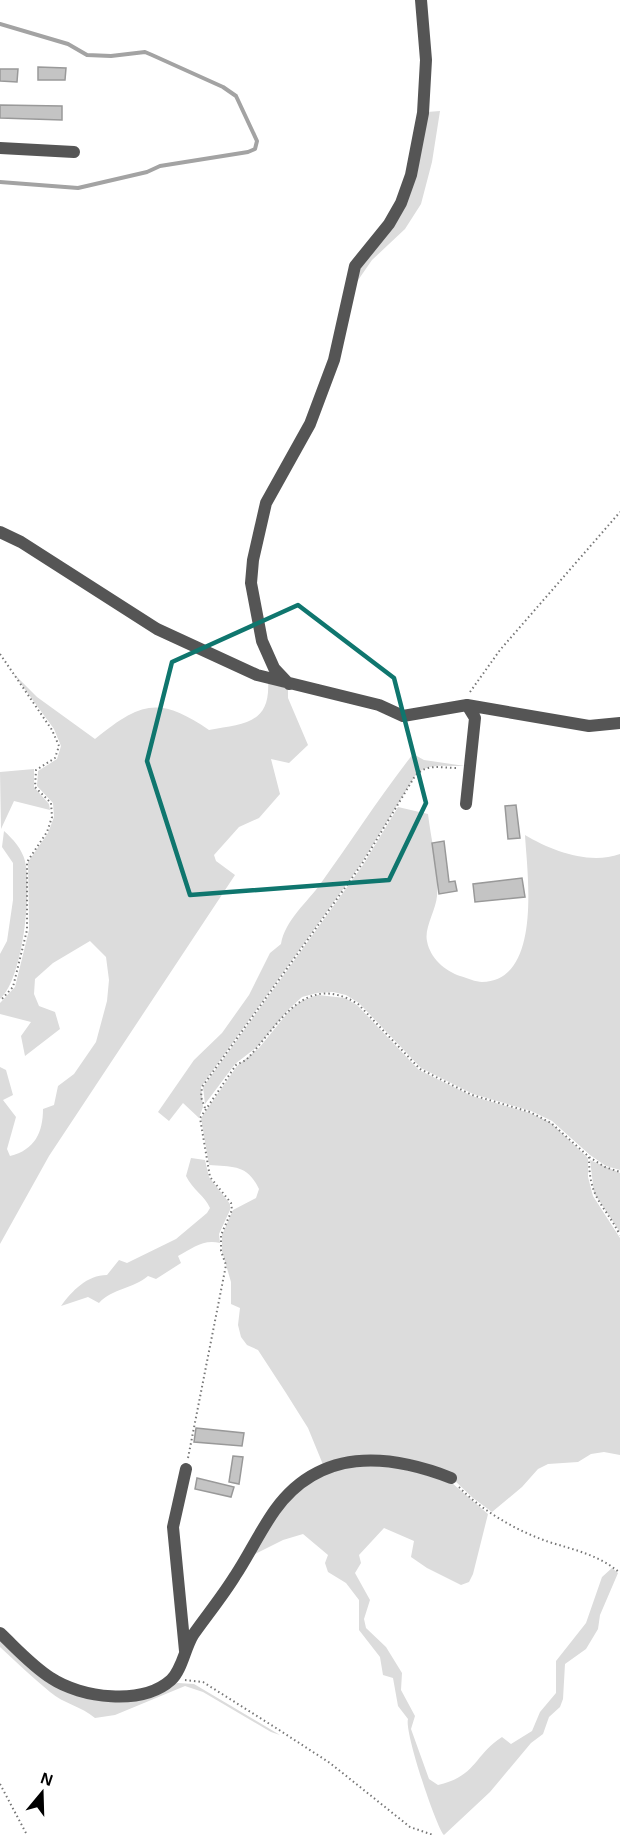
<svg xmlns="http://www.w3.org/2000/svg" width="620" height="1835" font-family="Arial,sans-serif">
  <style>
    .green { fill: #dcdcdc }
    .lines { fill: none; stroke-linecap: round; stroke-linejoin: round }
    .stream { stroke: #a3a3a3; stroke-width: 4 }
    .building { fill: #c4c4c4; stroke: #999; stroke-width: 1.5 }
    .path { stroke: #777; stroke-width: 2; stroke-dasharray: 1.5 3; stroke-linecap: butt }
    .minor { stroke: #555; stroke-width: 12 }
    .marked { fill: none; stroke: #0f766e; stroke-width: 4.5; stroke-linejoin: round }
  </style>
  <rect width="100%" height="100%" fill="#fff"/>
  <!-- green -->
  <path class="green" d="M440,111L432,162L421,204L405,229L372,260L354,286L359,270L392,225L427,112Z
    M13,673L37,697L95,739C141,702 159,696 209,730C244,724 271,724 268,680L288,686V698L308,745L289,763L271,759L280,794L259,818L239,827L214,855L216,861L235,875L49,1156L0,1244V1067L6,1070L13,1095L3,1100L16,1117L7,1149L10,1156C35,1150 43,1132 43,1109L54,1105L58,1086L74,1074L96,1042L107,1001L109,980L106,957L90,941L53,963L35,979L34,994L39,1006L55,1012L60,1029L25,1056L21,1036L31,1022L0,1014V1003L15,987L29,930L28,862L48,833L54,817L53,803L37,786L38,771L57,759L61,746L54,729Z
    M413,754L424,760L465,766C447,767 427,761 415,776L361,864L201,1087L203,1107L199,1118L183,1103L169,1121L158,1112L194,1060L222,1033L249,995L270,953L281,944C285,920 307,903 321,883C352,840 380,796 413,754Z
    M34,769V787L49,804L50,810L14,801L1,829L0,772Z
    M398,807L428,814C431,840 439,870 437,896C436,910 424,928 427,941C430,958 445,971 460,976C467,978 476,982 482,982C543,981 527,872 525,835C552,851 589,865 620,854V1170L606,1166L590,1155L552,1121L531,1111L473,1094L421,1068L359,1003L346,995L333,992L317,993L302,997L289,1009L257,1047L235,1064L205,1104L203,1087L363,865Z
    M4,831C13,839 22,849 25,861C32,890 23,979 0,999V954L7,941L13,900V863L2,847Z
    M318,995L345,998L357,1005L419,1070L472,1096L530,1113L551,1123L588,1158V1177L593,1196L620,1238V1455L604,1452L591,1454L578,1462L548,1464L538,1469L522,1487L492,1512L473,1498L452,1478L363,1456L324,1467L308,1428L286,1393L258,1350L247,1345L241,1337L238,1325L240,1308L231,1304V1282L222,1251V1235L233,1210L256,1198L259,1189C247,1164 233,1167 209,1165L201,1118L237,1066L259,1048L290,1010L303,1000Z
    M191,1158L205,1160L209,1177L230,1204V1210L219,1234L220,1243C203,1239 193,1248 178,1256L181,1263L156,1279L148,1276C133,1289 113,1288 99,1303L88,1297L61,1306C72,1291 87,1275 107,1275L119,1260L127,1263L176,1239L207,1213L210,1208C205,1196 192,1189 186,1176Z
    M590,1160L620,1173V1232L594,1193Z
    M362,1462L433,1474L452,1483L488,1514L473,1574L469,1582L461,1585L427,1568L411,1557L414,1541L384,1528L359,1555L361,1563L355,1573L370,1600L364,1619L366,1628L386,1647L402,1673L401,1690L415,1716L411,1729L429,1779L438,1785C477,1776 473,1756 502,1737L511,1744L532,1731L540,1712L556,1693V1661L586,1623L602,1577L612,1568L618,1573L600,1615L598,1629L586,1649L565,1664L563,1699L560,1707L549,1717L543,1734L531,1743L490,1792L444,1835C437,1829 404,1732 408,1719L398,1706L393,1678L383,1675L380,1657L359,1630V1600L346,1583L328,1572L325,1563L328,1555L303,1534L283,1540L253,1555C269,1527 286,1491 317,1477C331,1470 347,1467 362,1462Z
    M0,1639L21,1659L96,1699L178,1683L194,1684L280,1735L271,1732L203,1692L185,1686L115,1715L95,1718C81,1706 64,1704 50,1692C33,1678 17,1663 0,1647Z"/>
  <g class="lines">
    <!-- stream -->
    <path class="stream" d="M0,24L68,44L87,55L111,56L145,52L152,55L223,87L236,96L257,141L255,149L248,152L160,166L147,172L78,188L0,182"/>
  </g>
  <!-- building -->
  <path class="building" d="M38,67L66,68L65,80H38Z
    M0,69H18L17,82L0,81Z
    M0,105L62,106V120L0,118Z
    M516,805L520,838L508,839L505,806Z
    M444,841L449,882L455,881L457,891L439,894L432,843Z
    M522,878L525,897L475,902L473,884Z
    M196,1428L244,1433L242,1446L194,1442Z
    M233,1456L243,1457L239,1484L229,1482Z
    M197,1478L234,1487L231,1497L195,1489Z"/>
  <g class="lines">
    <!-- path -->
    <path class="path" d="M0,654L52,730L59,746L55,758L36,770L35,787L51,803L52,817L47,832L27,862V930L13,987L0,1001
      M470,692L500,650L620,512
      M205,1108L201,1097L202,1087L362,864L415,776C427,763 441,768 457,768
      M589,1157C589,1199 602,1201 620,1235
      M188,1458L226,1265L221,1251V1235L232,1210L231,1203L210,1177L200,1118L236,1065L246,1060C278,1027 303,970 358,1004L420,1069L472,1095L530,1112L551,1123L589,1157L605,1167L620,1172
      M459,1487C482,1511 517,1531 549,1542C575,1550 599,1555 620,1573
      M185,1680L203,1682L276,1728L330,1763L410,1827L433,1835
      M0,1784L27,1835"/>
    <!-- minor -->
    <path class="minor" d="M0,148L74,152
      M0,532L21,542L157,629L257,675L379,705L403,716L467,705L589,726L620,723
      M289,684L274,668L262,641L251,583L253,560L266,503L310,424L334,360L355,266L389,224L401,203L411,175L423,113L426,60L421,0
      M466,804L475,718L467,705
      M0,1633C16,1648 32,1666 51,1678C81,1698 142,1706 171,1680C182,1670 185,1648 193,1635C207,1615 222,1597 235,1576C249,1555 260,1531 275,1510C320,1448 387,1453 451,1478
      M185,1651L173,1527L186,1469"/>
  </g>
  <!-- marked area -->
  <path class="marked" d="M298,605L394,678L426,803L389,880L190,895L147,761L172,662Z"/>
  <!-- north arrow -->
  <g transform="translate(42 1793) rotate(19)" stroke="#ffffff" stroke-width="4.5" paint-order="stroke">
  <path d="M0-4.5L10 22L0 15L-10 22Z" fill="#000000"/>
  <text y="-9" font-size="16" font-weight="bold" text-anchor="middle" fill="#000000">N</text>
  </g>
</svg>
